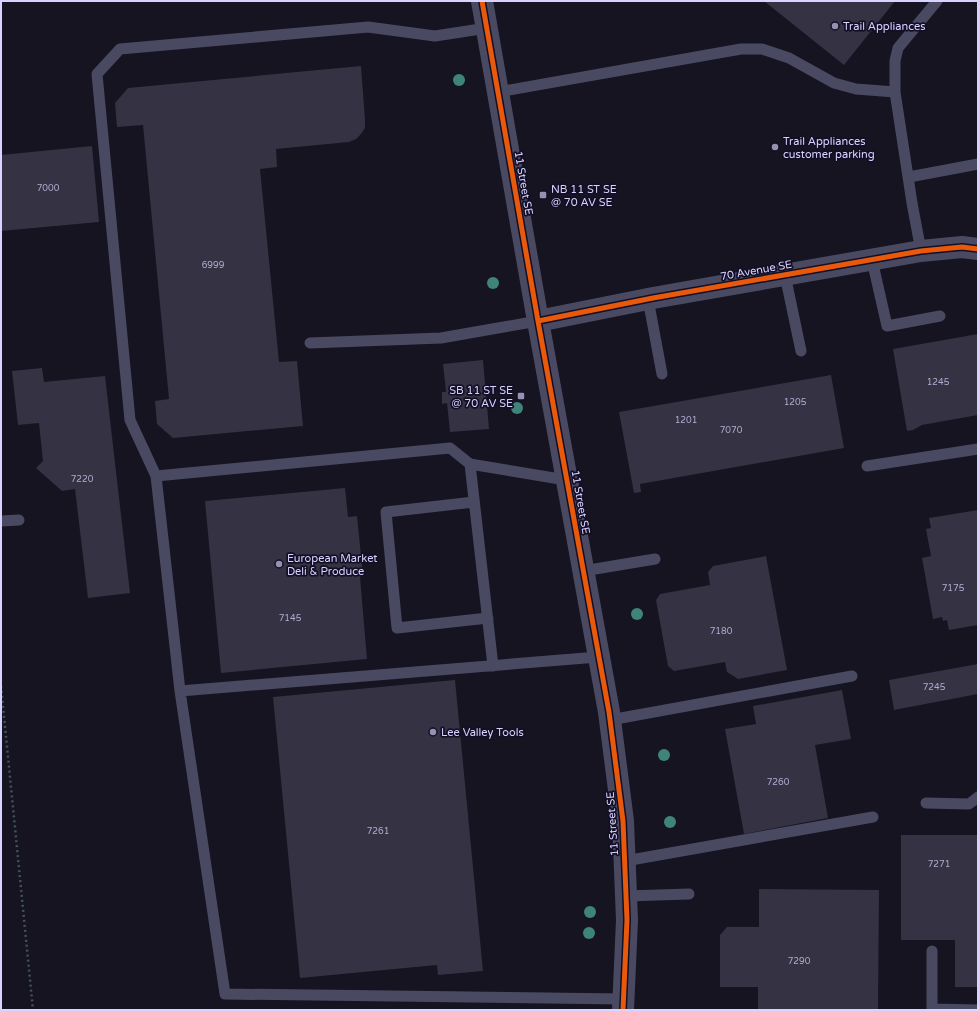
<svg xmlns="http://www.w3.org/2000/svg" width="979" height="1011" font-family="'Varela Round',sans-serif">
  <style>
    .building { fill: #343243 }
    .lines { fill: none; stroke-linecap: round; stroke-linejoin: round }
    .path { stroke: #44505f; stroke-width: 2.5; stroke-dasharray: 2 3; stroke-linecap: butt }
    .service { stroke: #4a4962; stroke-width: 11 }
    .minor { stroke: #4a4962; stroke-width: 22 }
    .tertiary { stroke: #4a4962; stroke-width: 22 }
    .cycleway-casing { stroke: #130f26; stroke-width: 8 }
    .cycleway { stroke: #e8590c; stroke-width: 5 }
    .tree { fill: #3e8478 }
    .poi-dot { fill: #9591b1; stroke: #130f26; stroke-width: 1.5 }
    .labels { text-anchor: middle; stroke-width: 3.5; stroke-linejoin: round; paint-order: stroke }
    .number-label { font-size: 9px; fill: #b0acd0 }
    .poi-label { font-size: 11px; fill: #d9d4ff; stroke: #130f26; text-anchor: start }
    .street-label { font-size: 11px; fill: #d9d4ff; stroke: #130f26 }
  </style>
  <rect width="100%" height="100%" fill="#161421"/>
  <!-- building -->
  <path class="building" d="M764,1H895L844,65Z
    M361,66L365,120V128L361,134L356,139L349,142L276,149L277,167L260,169L279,362L297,361L303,426L173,438L157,424L155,401L169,399L143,125L117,127L115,103L128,88Z
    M92,146L99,222L1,231V155Z
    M978,334V415L922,425L913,430L907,431L893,349Z
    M483,360L489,429L450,432L447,403L442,404V392H446L443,364Z
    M42,368L44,382L105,376L130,593L88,598L75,489L62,491L36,468L43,461L39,423L18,425L12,371Z
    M831,375L844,448L640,484L641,492L634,493L619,412Z
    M345,488L348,517L357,516L363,576L360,577L367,659L221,673L205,501Z
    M978,510V625L949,630L947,620L943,621L942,617L933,619L922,558L931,556L926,529L931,528L929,518Z
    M766,556L787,670L738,679L727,672L725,662L674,671L668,666L656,600L660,594L710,585L708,572L713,566Z
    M978,664V694L894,710L889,680Z
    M455,680L483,971L438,975L437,965L300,978L273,697Z
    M842,690L851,739L815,745L828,818L744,834L725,729L756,724L753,706Z
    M901,835H978V987H955V940H901Z
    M759,889L879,890L878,1010L758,1009V987H720V935L727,927H759Z"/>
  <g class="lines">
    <!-- path -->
    <path class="path" d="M1,686L33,1010"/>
    <!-- service -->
    <path class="service" d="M487,28L435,36L368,27L120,49L97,74L130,420L156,476L180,691L225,994L624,999
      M498,92L741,49H762L789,58L834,83L856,89L895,92
      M909,177L978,164
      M921,251L912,203L895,92V61L898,48L937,1
      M872,260L887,326L940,316
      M785,275L801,351
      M648,299L662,374
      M310,343L441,338L538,321
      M470,464L493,666
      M867,466L978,449
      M156,476L450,448L470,464L566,480
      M474,502L386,512L397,628L488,618
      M1,521L19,520
      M583,571L655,559
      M180,691L598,657
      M610,720L852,676
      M926,803L969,804L978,797
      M625,861L873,817
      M626,896L689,894
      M932,951V1009L978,1010"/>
    <!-- minor -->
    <path class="minor" d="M538,321L653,298L921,251L962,247L978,249"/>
    <!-- tertiary -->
    <path class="tertiary" d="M482,1L538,321L609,712L623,821L627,920L623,1010"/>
    <defs>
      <path id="cycleway" d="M482,1L538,321L609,712L623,821L627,920L623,1010
        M538,321L653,298L921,251L962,247L978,249"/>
    </defs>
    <!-- cycleway casing -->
    <use href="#cycleway" class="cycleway-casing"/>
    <!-- cycleway -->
    <use href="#cycleway" class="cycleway"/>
  </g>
  <!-- trees -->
  <g class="tree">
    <circle cx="459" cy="80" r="6"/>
    <circle cx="493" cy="283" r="6"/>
    <circle cx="517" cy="408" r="6"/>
    <circle cx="637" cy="614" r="6"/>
    <circle cx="664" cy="755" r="6"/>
    <circle cx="670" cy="822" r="6"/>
    <circle cx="590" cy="912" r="6"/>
    <circle cx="589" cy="933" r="6"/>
  </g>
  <!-- markers -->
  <g class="poi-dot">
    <circle cx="835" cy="26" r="4"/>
    <circle cx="775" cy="147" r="4"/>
    <rect x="539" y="191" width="8" height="8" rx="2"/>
    <rect x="517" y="392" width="8" height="8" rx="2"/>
    <circle cx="279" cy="564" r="4"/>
    <circle cx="433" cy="732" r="4"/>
  </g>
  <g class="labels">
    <!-- number labels -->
    <g class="number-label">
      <text x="48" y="191">7000</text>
      <text x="213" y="268">6999</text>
      <text x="938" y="385">1245</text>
      <text x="795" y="405">1205</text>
      <text x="686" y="423">1201</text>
      <text x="731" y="433">7070</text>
      <text x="82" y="482">7220</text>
      <text x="953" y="591">7175</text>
      <text x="290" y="621">7145</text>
      <text x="721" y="634">7180</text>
      <text x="934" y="690">7245</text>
      <text x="778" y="785">7260</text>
      <text x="378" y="834">7261</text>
      <text x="939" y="867">7271</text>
      <text x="799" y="964">7290</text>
    </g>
    <!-- poi labels -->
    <g class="poi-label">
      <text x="843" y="30">Trail Appliances</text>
      <text x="783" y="145">Trail Appliances<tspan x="783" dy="13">customer parking</tspan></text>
      <text x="551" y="193">NB 11 ST SE<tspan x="551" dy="13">@ 70 AV SE</tspan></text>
      <text x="513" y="394" text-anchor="end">SB 11 ST SE<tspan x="513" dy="13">@ 70 AV SE</tspan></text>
      <text x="287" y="562">European Market<tspan x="287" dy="13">Deli &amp; Produce</tspan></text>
      <text x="441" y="736">Lee Valley Tools</text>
    </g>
    <!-- street labels -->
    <g class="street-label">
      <text transform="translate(524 183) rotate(80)" y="4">11 Street SE</text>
      <text transform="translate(756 270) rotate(-10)" y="4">70 Avenue SE</text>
      <text transform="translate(581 502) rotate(80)" y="4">11 Street SE</text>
      <text transform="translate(612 824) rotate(-94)" y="4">11 Street SE</text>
    </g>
  </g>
  <!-- border -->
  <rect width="979" height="1011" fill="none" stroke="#d9d4ff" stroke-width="4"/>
</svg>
